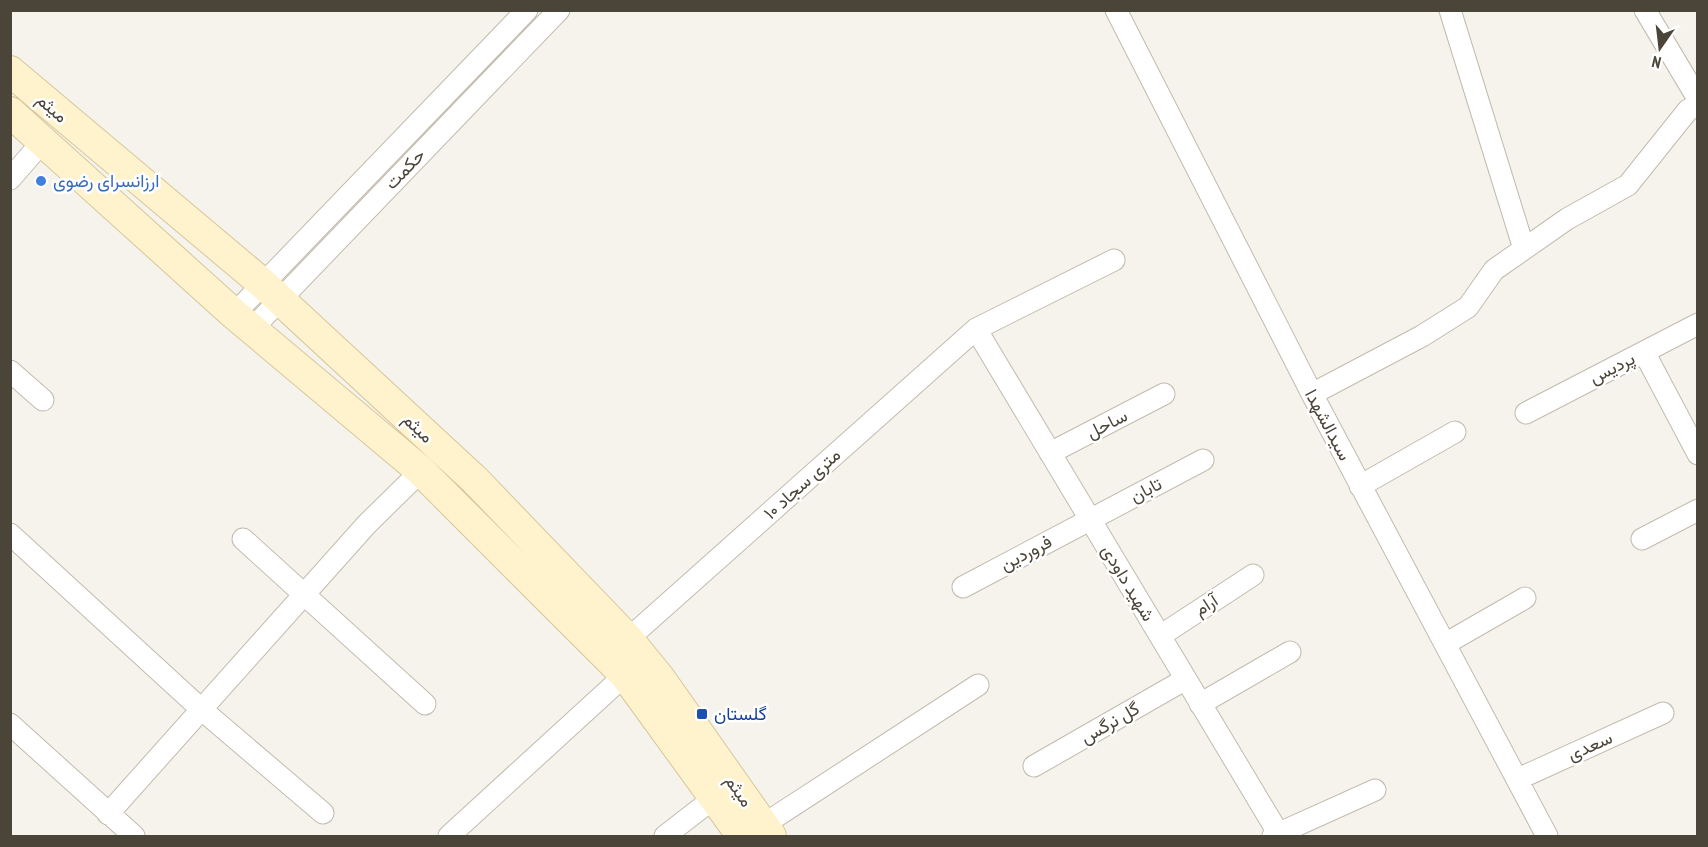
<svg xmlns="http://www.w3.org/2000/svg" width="1708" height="847" font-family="'PT Sans Narrow',Vazirmatn,sans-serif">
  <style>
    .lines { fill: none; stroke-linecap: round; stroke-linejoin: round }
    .minor-casing { stroke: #c2bbae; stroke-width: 23 }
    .secondary-casing { stroke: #d6c79b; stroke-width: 32 }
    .minor { stroke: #fff; stroke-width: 21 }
    .secondary { stroke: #fff3cd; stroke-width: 30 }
    .shop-dot { fill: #3f7fe0; stroke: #fff; stroke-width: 2 }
    .transit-dot { fill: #1a4fb4; stroke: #fff; stroke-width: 2 }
    .labels { text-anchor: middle; stroke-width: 5; stroke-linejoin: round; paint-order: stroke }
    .street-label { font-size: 18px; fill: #4b4439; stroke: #fff }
    .shop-label { font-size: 18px; fill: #366cbe; stroke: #fff; text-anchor: start }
    .transit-label { font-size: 18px; fill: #164399; stroke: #fff; text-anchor: start }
  </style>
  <rect width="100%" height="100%" fill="#f6f3ec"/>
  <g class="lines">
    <defs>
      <path id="minor" d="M1116,10L1312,394L1547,836
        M1450,10L1524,249
        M1645,10L1698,99
        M10,179L43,141
        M234,314L527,10
        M252,329L559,10
        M976,329L1280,836
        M1644,352L1698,454
        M10,371L43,400
        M1312,394L1422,336L1468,307L1494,270L1567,219L1628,185L1688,110L1698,105
        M1526,413L1698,324
        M1050,453L1164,394
        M1360,486L1455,432
        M10,534L201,709L323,813
        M243,539L425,704
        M1642,539L1698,510
        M963,587L1203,460
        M1160,636L1253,575
        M628,639L976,329L1114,260
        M1445,644L1525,598
        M1200,704L1290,652
        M10,724L134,836
        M1034,766L1186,679
        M1518,779L1663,713
        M108,814L367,524L421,471
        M763,825L978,685
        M449,836L625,675
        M665,836L714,798
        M1273,836L1375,790"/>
      <path id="secondary" d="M10,71L262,283L475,480L628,639L659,677L771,836
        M10,112L234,314L421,471L625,675L742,836"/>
    </defs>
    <!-- minor casing -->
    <use href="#minor" class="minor-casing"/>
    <!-- secondary casing -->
    <use href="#secondary" class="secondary-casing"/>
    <!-- minor -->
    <use href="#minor" class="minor"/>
    <!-- secondary -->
    <use href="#secondary" class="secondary"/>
  </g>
  <!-- markers -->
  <circle class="shop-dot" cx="41" cy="181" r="6"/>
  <rect class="transit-dot" x="696" y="708" width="12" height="12" rx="3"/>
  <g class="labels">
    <!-- street labels -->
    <g class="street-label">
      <text transform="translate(52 108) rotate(41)" y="6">میثم</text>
      <text transform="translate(405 169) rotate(-46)" y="6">حکمت</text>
      <text transform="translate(1612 368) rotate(-27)" y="6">پردیس</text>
      <text transform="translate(1107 424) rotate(-27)" y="6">ساحل</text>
      <text transform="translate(1328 425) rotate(62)" y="6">سیدالشهدا</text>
      <text transform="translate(418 428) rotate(43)" y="6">میثم</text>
      <text transform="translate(802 484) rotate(-42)" y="6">۱۰ متری سجاد</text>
      <text transform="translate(1146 490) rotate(-28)" y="6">تابان</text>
      <text transform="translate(1026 553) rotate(-28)" y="6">فروردین</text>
      <text transform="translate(1128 583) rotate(59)" y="6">شهید داودی</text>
      <text transform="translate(1206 605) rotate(-33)" y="6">آرام</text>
      <text transform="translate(1110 723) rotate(-30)" y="6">گل نرگس</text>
      <text transform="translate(1590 746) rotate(-24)" y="6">سعدی</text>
      <text transform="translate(739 791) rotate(55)" y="6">میثم</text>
    </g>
    <!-- shop labels -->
    <g class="shop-label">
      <text x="53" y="187">ارزانسرای رضوی</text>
    </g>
    <!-- transit labels -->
    <g class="transit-label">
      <text x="714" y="720">گلستان</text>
    </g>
  </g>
  <!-- border -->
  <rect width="1708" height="847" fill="none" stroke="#4b4439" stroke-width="24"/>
  <!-- north arrow -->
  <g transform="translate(1660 48) rotate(194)" stroke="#ffffff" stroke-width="4.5" paint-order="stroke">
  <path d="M0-4.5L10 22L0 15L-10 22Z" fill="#4b4439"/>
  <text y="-9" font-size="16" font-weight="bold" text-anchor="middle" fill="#4b4439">N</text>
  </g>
</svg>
